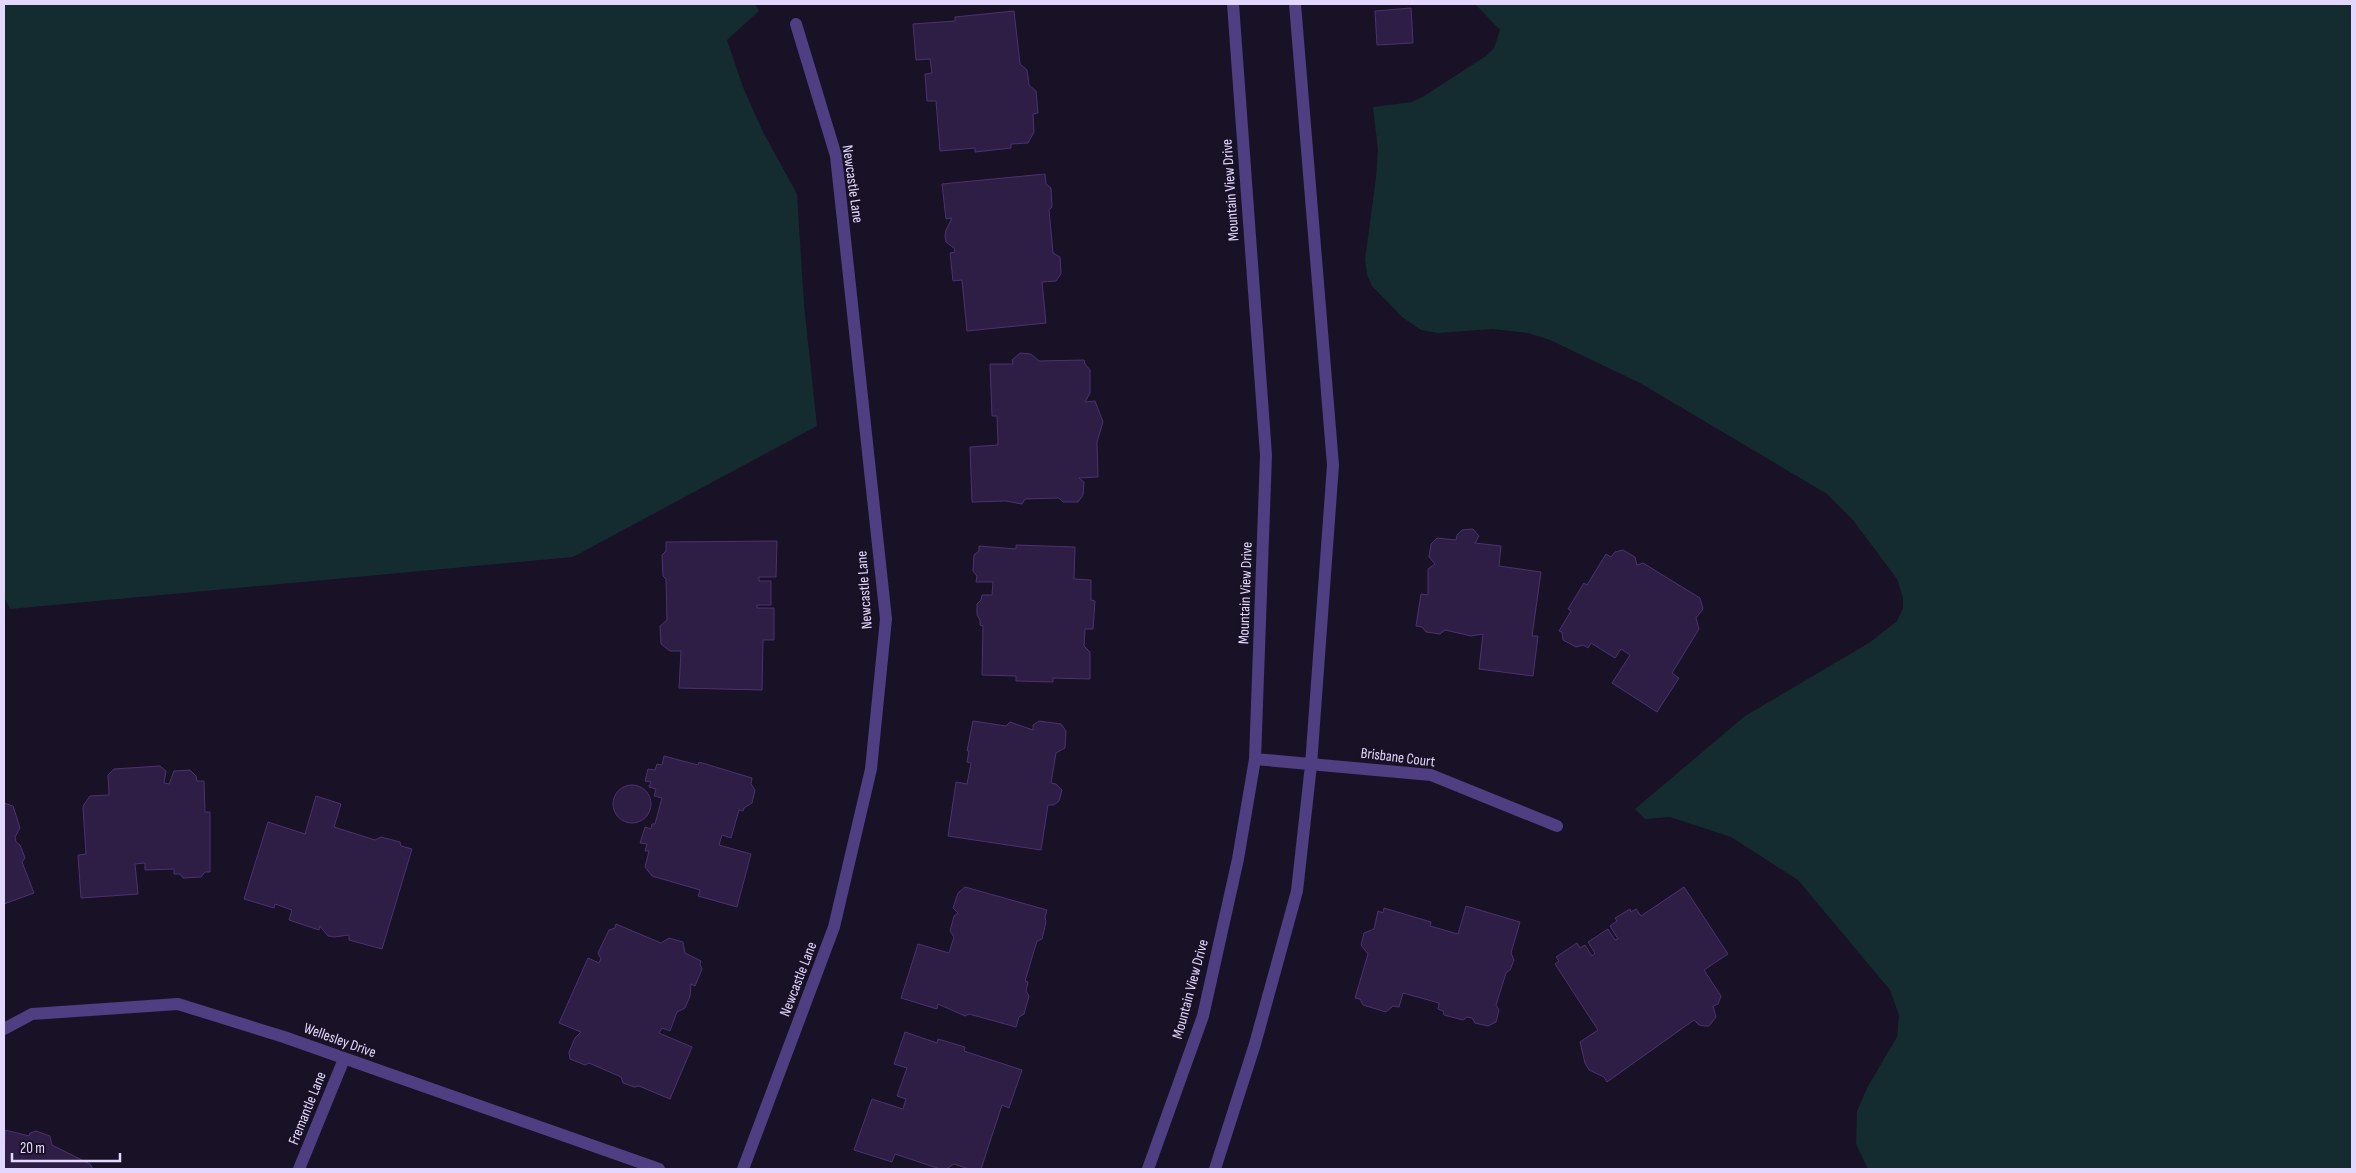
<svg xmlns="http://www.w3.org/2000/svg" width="2356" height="1173" font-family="'Sofia Sans Condensed',sans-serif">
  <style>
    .green { fill: #142b2f }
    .building { fill: #2e1e46; stroke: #4b3170 }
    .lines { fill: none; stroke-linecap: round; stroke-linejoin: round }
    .minor { stroke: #4f3e82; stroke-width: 12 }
    .labels { text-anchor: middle; stroke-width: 4.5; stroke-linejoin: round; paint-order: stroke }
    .street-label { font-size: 15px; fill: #e4d7fd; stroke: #191126 }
  </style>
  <rect width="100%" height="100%" fill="#191126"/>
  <!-- green -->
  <path class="green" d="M4,4H755L759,11L727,40L743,87L762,130L797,194L804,304L817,426L573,557L10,609L4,597Z
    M1475,4H2352V1169H1868L1856,1144L1857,1111L1867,1088L1897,1037L1899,1015L1890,990L1798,880L1731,837L1670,817L1645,819L1635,809L1745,716L1869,643L1897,621L1903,608V598L1897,579L1853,520L1827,494L1640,383L1550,340L1528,333L1492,329L1438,333L1421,330L1402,317L1372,286L1367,275L1365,259L1376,178L1378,150L1373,107L1412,102L1424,96L1486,56L1494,48L1500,30Z"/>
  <!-- building -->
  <path class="building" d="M1411,8L1413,43L1377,45L1375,11Z
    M1014,11L1020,64L1027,70L1029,85L1036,91L1038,113L1033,114L1034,132L1028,143L1011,144V148L975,152V148L940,151L936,101H927L925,74L932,73L930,59L916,60L913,24L955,21V17Z
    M1045,174L1046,184L1051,188L1052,207L1049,210L1053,253L1060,257L1061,274L1056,281L1042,282L1046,323L967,331L962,280L953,281L950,253L955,252L954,248L946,242L945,236L946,230L952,218L946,219L942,184Z
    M1020,353L1031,354L1039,361L1084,360L1085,364L1090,370V393L1085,402L1095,401L1103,422L1097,442L1098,477L1079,478L1084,482L1083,495L1078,502H1063L1059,498L1025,499L1022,504L1006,501L972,502L970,447L998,445L997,416H992L990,364H1013L1012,360Z
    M1473,529L1479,536L1475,543L1501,546L1499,566L1541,572L1532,636H1538L1533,676L1479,669L1483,634L1471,636L1445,630L1440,634L1426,632L1422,627L1416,626L1421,594L1428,595V569L1435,564L1429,557L1431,544L1437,538L1456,540L1457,535L1462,530Z
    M777,541L776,577H759V581H771V605H757V608H774V640H763L762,690L679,688L681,651H670L661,644L660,626L667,620L666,579L663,576L662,555L666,551V542Z
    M1016,545L1075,547L1074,579L1091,580V600L1095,601L1093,629H1085L1084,646L1090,652V679L1053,678V682L1016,681V676L982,675L983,626L980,625V620L977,615V604L981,600L982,595H992L993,582H976L977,576L973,571L974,555L979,551V546L1016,549Z
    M1623,550L1635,557L1637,565L1643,563L1700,598L1703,609L1696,618L1699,629L1672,673L1679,678L1657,712L1612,683L1630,655L1621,649L1615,658L1591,643L1588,648L1583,645L1576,647L1563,640L1562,632L1559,631L1571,611L1568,609L1584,583L1587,585L1606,554L1611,557L1615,552Z
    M973,721L1006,726L1010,722L1033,730V725L1039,721L1061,724L1066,731L1065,748L1056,753L1051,783L1056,784L1062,790L1059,801L1054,805H1048L1041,850L948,836L956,782L967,784L971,763L967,762L969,751H967Z
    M664,756L698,765L699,762L752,778L751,784L755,790L752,803L744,808L743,811L739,810L731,838L722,835L719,845L751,854L737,907L698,896L700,890L652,876L645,867L649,851H645L647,844L640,843L645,827L651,829L652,824H655L662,798L654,796L656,789L649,787L651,782L645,781L648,769L655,770L657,764L662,765Z
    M160,766L166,771L164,783L169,784L174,771L190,770L196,776L197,781H204L205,812H210V872H205L201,877L183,878L180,874H174V869L145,870V863L135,864L138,894L81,898L78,855L86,854L83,806L90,796L109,795L108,775L114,769Z
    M613 804a19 19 0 1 1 38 0a19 19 0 1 1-38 0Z
    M316,796L341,804L334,827L375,840L381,837L400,842L401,846L412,849L382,949L349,940V935L334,937L328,936L320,926L319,930L289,920L292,910L275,904L274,908L244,899L268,822L305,834Z
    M4,803L13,806L20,828L15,837L16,842L20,845L25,858L22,862L34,893L4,904Z
    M965,887L1047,910L1045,917L1046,922L1042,939L1037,941L1025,981L1028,982L1026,991L1029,996L1024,1014L1019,1017L1016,1027L969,1014L965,1016L938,1004L937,1009L901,998L918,944L949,953L954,937L950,931L954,916L958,913L953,908L958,893Z
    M1684,887L1728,954L1704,970L1721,996L1718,1004L1713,1006L1716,1017L1709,1026H1705L1699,1025L1694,1020L1607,1082L1604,1077L1589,1070L1585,1063L1580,1042L1598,1030L1555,964L1559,961L1556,957L1577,943L1580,948L1585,945L1592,956L1595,953L1588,942L1608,929L1615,940L1618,939L1610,926L1617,921L1615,918L1630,909L1631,912L1636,909L1641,916Z
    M1466,906L1520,922L1511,953L1514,960L1510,970L1506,973L1496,1005L1499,1010L1496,1022L1488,1026L1475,1023L1472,1018L1467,1017L1463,1020L1444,1015L1443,1011L1438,1009L1439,1003L1403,993L1399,1007L1393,1006L1386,1012L1363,1005L1360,999L1355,998L1368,954L1361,945L1364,933L1374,929L1378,911L1383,913L1384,908L1431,922L1430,926L1458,934Z
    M616,924L661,943L669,938L683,942L685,953L701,961L700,964L702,969L695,986L691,984L690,996L685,1008L677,1012L670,1031L662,1028L659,1033L692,1047L670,1099L639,1086L634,1087L623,1083L621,1077L589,1063L585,1065L570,1059L569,1052L575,1038L581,1032L559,1023L588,958L599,963L601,959L598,953L609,930L615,928Z
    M905,1032L937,1043L938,1039L965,1047L964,1051L1022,1070L1009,1108L1002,1105L981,1169H969L954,1164L946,1169H940L895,1154L892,1162L854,1150L872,1099L903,1109L906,1099L897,1096L907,1068L894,1064Z
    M5,1130L29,1136L30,1133L36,1131L50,1136L52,1145L90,1164L93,1169H4Z"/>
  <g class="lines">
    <!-- minor -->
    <path class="minor" d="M1255,759L1431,775L1557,826
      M4,1029L32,1014L178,1004L284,1037L659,1169
      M299,1169L344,1059
      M743,1169L834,927L871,769L886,619L836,156L796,24
      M1148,1169L1203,1016L1238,859L1255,759L1266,455L1233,4
      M1215,1169L1255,1044L1297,891L1311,765L1333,465L1295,4"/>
  </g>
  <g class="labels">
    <!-- street labels -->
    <g class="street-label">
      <text transform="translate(853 184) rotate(82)" y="5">Newcastle Lane</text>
      <text transform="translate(1230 190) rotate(-94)" y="5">Mountain View Drive</text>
      <text transform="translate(864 590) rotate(-94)" y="5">Newcastle Lane</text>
      <text transform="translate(1245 593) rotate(-88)" y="5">Mountain View Drive</text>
      <text transform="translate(1398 757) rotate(7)" y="5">Brisbane Court</text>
      <text transform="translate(798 979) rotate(-69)" y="5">Newcastle Lane</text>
      <text transform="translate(1190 989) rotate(-75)" y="5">Mountain View Drive</text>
      <text transform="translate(340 1040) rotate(20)" y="5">Wellesley Drive</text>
      <text transform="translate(307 1108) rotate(-68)" y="5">Fremantle Lane</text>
    </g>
  </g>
  <!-- border -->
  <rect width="2356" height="1173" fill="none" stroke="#e4d7fd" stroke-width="10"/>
  <!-- scale -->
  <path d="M12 1153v8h108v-8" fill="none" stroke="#e4d7fd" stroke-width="2.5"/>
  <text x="20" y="1153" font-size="15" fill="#e4d7fd" stroke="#191126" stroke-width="4" paint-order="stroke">20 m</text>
</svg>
